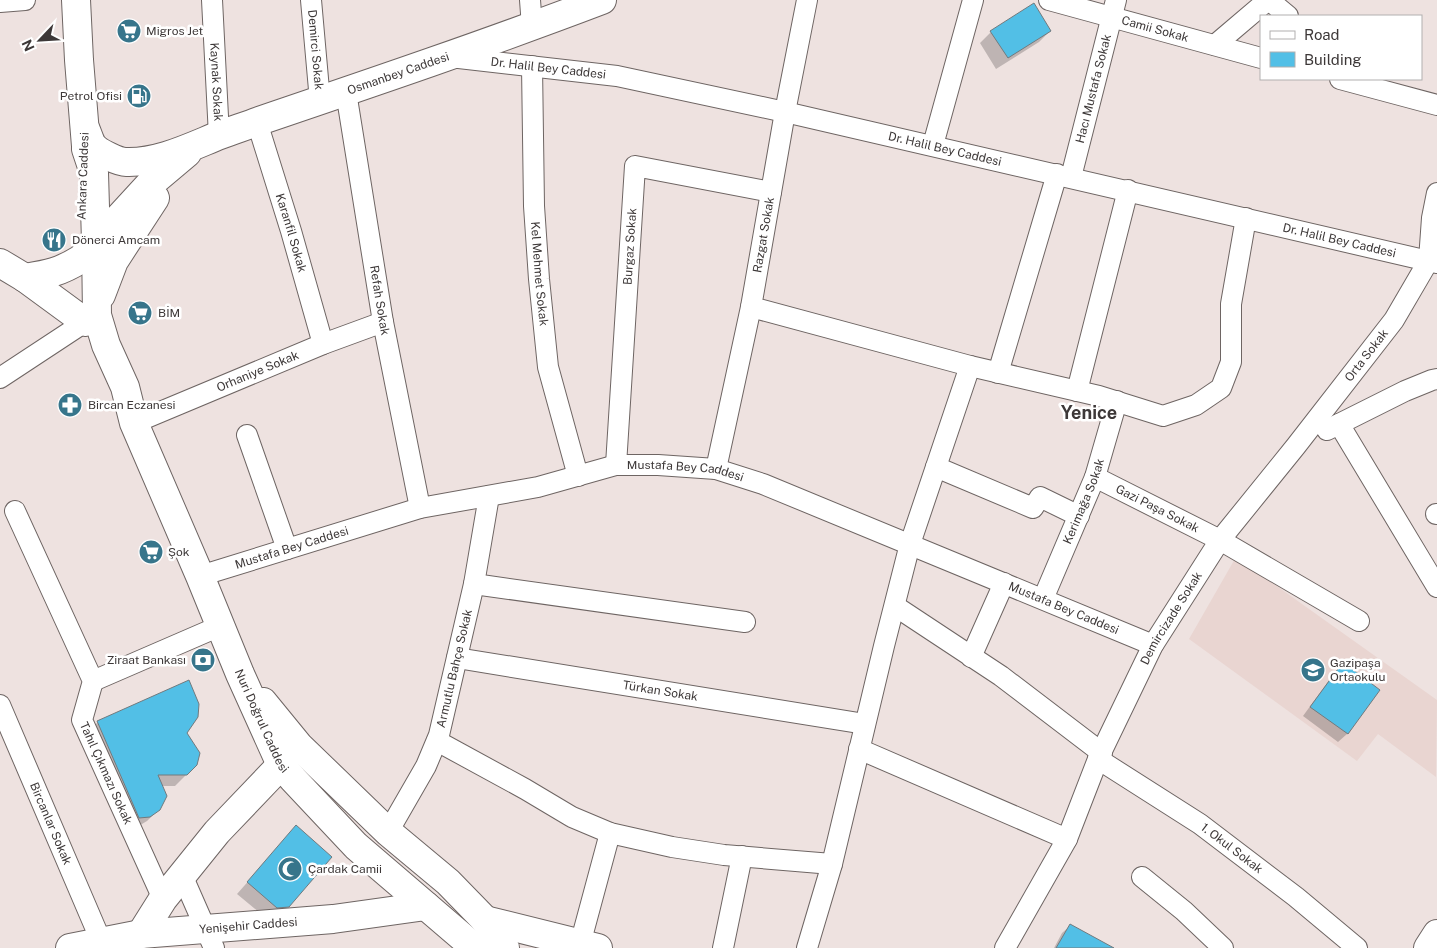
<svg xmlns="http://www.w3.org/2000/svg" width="1437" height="948" font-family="'Public Sans',sans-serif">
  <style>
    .built { fill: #e9d5d1 }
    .shadow { fill: #0003 }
    .building { fill: #52bfe6; stroke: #717a7e }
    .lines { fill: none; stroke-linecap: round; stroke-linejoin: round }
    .street-casing { stroke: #6e6563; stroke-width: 22 }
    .secondary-casing { stroke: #6e6563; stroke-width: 30 }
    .street { stroke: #fff; stroke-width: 20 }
    .secondary { stroke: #fff; stroke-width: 28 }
    .labels { text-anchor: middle; stroke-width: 5; stroke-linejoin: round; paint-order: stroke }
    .street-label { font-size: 12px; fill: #3d3838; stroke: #fff }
    .poi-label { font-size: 12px; fill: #3d3838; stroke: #fff; text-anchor: start }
    .district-label { font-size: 18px; font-weight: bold; fill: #3d3838; stroke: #fff }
  </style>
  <rect width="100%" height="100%" fill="#eee2e0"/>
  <!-- built -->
  <path class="built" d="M1236,557L1437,700L1436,777L1378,734L1357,761L1189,639Z"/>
  <!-- shadow -->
  <path class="shadow" d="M1050,31L1039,42L996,69L980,43L991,32Z
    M1343,664L1379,690L1347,734L1338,742L1303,716L1335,672Z
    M98,722L185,733L196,765L175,786H161L159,809L147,821L137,827L87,733Z
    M296,827L288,906L277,917L266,918L237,894Z
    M1071,925L1097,948H1054L1062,933Z"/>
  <!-- building -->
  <path class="building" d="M1034,3L1051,31L1008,58L990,31Z
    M1343,662L1380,690L1348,734L1310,707Z
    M189,680L199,704L198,717L187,733L200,753L197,765L187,775H158L167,796L160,810L150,817L139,818L97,721Z
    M296,825L332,857L289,907L277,908L247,882Z
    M1070,924L1114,948H1056Z"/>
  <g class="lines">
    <defs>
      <g id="street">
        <path id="s1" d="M212,0L219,136"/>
        <path id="s2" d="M311,0L320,101"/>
        <path d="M530,0L532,27"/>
        <path id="s3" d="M1049,0L1261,58"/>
        <path d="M1269,0L1288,16"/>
        <path d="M0,2L25,0"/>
        <path d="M1215,45L1268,0"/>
        <path id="s4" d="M450,57L617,76L785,112L1437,263"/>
        <path id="s5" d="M532,66L534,206L539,279L548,367L578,476"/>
        <path d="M1340,79L1437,105"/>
        <path id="s6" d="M346,92L383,322L420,508"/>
        <path id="s7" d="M257,122L291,231L323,344"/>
        <path d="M933,145L973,0"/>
        <path id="s8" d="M1071,177L1116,0"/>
        <path d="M751,307L970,366L1099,396L1163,416L1196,405L1221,388L1231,362V304L1246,218"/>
        <path d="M998,373L1057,174"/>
        <path d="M0,378L85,322"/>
        <path d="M1077,391L1128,190"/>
        <path id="s9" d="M134,423L323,344L383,322"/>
        <path d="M1339,424L1437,587"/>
        <path d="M1327,430L1405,391L1432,380L1437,379"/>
        <path d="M247,435L287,549"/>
        <path id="s10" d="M616,465L635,166L771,192"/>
        <path d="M936,467L1033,508L1040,497L1079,516"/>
        <path id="s11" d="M716,469L751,307L785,112L807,0"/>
        <path id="s12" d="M1095,477L1220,540L1359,621"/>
        <path id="s13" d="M15,511L93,681L82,720L163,899"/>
        <path d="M1436,514H1437"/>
        <path id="s14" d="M200,576L420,508L538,487L616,465H658L716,469L763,484L1153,645"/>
        <path d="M474,584L745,622"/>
        <path id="s15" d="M1043,599L1095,477L1117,401"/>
        <path d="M895,606L1001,676L1102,753"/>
        <path d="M971,657L1004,583"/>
        <path id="s16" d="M457,658L865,724"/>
        <path d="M93,681L220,626"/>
        <path id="s17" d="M0,705L101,941"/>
        <path d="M437,741L525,789L572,817L610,833L672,847L724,855L832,864"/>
        <path d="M859,749L1067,839"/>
        <path id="s18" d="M1098,759L1200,824L1296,897L1357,948"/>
        <path id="s19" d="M388,832L426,766L439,735L474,584L489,496"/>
        <path d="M182,875L214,948"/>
        <path d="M1142,877L1184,911L1223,948"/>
        <path d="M579,948L610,833"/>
        <path d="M723,948L742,856"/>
        <path d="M807,948L832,864L884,646L910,544L970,366"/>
        <path id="s20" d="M1005,948L1067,839L1098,759L1153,645L1220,540L1296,446L1394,320L1429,260L1432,218L1437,193"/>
      </g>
      <g id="secondary">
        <path d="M76,0L79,60L86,146"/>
        <path id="s21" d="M85,128C88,134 90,144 95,148C100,153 119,162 126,162C159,163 190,147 220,135C233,130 246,126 259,121C374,82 489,43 602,0"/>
        <path id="s22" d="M86,149L94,173L96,242L97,315L106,345L125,387L134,423L200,576L240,674L281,765L293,779L356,846L475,948"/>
        <path d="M0,263L25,278L85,322"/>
        <path d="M25,278C49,274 60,272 81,259L149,185L187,153"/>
        <path d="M101,295L114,261L155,198"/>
        <path d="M263,702L299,746L388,832L448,882L485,920L505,948"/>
        <path d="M485,920L598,948"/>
        <path d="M141,934L163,899L217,832L281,765"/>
        <path id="s23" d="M70,948L141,934L333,919L426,906"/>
        <path d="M1428,948L1437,934"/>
      </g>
    </defs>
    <!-- street casing -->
    <use href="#street" class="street-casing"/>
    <!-- secondary casing -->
    <use href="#secondary" class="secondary-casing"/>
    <!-- street -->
    <use href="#street" class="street"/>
    <!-- secondary -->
    <use href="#secondary" class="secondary"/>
  </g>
  <!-- icons -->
  <defs>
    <symbol id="supermarket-disc" viewBox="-11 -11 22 22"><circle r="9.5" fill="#37758b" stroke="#fff"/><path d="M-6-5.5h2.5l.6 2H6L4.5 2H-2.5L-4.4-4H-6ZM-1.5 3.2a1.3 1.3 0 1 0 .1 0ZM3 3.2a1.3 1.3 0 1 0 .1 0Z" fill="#fff"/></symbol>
    <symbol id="fuel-disc" viewBox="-11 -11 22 22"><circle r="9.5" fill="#37758b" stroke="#fff"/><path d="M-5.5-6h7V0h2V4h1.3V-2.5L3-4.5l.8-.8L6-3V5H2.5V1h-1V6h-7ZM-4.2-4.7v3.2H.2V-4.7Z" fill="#fff"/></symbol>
    <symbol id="restaurant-disc" viewBox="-11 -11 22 22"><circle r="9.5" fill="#37758b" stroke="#fff"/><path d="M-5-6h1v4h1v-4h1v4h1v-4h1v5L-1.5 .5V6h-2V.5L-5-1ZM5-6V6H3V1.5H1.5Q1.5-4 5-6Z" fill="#fff"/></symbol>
    <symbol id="pharmacy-disc" viewBox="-11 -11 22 22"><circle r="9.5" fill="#37758b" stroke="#fff"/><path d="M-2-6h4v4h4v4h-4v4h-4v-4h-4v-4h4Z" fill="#fff"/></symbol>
    <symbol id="bank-disc" viewBox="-11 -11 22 22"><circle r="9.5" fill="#37758b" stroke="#fff"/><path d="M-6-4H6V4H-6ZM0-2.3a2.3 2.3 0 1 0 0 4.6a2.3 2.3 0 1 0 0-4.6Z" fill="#fff"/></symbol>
    <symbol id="school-disc" viewBox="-11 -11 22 22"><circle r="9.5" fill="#37758b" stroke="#fff"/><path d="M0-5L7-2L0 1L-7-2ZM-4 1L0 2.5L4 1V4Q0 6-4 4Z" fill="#fff"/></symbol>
    <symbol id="mosque-disc" viewBox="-11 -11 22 22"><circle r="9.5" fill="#37758b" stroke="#fff"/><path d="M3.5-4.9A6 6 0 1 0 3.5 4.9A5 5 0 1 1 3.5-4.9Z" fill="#fff"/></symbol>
  </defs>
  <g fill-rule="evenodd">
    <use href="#supermarket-disc" x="115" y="17" width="28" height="28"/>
    <use href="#fuel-disc" x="125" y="82" width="28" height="28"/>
    <use href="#restaurant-disc" x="40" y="226" width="28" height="28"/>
    <use href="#supermarket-disc" x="126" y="299" width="28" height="28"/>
    <use href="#pharmacy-disc" x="56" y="391" width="28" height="28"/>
    <use href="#supermarket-disc" x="137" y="538" width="28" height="28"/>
    <use href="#bank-disc" x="189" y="646" width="28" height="28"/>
    <use href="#school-disc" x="1299" y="656" width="28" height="28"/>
    <use href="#mosque-disc" x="276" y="855" width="28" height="28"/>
  </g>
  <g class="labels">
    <!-- street labels -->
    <g class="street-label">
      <text dy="4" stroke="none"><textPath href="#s3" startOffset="110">Camii Sokak</textPath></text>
      <text dy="4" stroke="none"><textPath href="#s2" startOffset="50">Demirci Sokak</textPath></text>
      <text dy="4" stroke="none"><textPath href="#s4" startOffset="99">Dr. Halil Bey Caddesi</textPath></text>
      <text dy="4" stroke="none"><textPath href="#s21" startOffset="344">Osmanbey Caddesi</textPath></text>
      <text dy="4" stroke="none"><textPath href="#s1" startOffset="82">Kaynak Sokak</textPath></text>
      <text dy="4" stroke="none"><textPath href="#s8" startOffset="91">Hacı Mustafa Sokak</textPath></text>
      <text dy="4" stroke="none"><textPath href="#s4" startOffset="504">Dr. Halil Bey Caddesi</textPath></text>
      <text transform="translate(83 176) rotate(-88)" y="4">Ankara Caddesi</text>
      <text dy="4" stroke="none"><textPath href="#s7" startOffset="116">Karanfil Sokak</textPath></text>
      <text dy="4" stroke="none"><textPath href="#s11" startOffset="239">Razgat Sokak</textPath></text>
      <text dy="4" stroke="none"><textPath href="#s4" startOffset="909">Dr. Halil Bey Caddesi</textPath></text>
      <text dy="4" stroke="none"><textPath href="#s10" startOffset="219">Burgaz Sokak</textPath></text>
      <text dy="4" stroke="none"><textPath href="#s5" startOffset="208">Kel Mehmet Sokak</textPath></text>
      <text dy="4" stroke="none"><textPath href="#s6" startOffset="211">Refah Sokak</textPath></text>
      <text dy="4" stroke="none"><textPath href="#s20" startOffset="698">Orta Sokak</textPath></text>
      <text dy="4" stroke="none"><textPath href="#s9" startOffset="134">Orhaniye Sokak</textPath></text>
      <text dy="4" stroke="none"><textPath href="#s14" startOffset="501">Mustafa Bey Caddesi</textPath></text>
      <text dy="4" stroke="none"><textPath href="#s15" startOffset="106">Kerimağa Sokak</textPath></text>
      <text dy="4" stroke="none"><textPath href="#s12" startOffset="70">Gazi Paşa Sokak</textPath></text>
      <text dy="4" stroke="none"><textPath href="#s14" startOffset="96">Mustafa Bey Caddesi</textPath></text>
      <text dy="4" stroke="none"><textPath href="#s14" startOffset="906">Mustafa Bey Caddesi</textPath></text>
      <text dy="4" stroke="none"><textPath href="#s20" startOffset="370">Demircizade Sokak</textPath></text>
      <text dy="4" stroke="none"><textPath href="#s19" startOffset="178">Armutlu Bahçe Sokak</textPath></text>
      <text dy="4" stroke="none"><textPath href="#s16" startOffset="206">Türkan Sokak</textPath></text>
      <text dy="4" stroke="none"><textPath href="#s22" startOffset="606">Nuri Doğrul Caddesi</textPath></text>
      <text dy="4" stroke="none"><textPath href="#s13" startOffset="286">Tahıl Çıkmazı Sokak</textPath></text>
      <text dy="4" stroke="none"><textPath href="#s17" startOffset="129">Bircanlar Sokak</textPath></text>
      <text dy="4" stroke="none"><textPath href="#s18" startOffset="161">1. Okul Sokak</textPath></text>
      <text dy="4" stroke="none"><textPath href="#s23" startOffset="180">Yenişehir Caddesi</textPath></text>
    </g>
    <!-- poi labels -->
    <g class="poi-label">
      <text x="146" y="35">Migros Jet</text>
      <text x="122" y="100" text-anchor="end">Petrol Ofisi</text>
      <text x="72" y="244">Dönerci Amcam</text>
      <text x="158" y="317">BİM</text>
      <text x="88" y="409">Bircan Eczanesi</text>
      <text x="168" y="556">Şok</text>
      <text x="186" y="664" text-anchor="end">Ziraat Bankası</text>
      <text x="1330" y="667">Gazipaşa<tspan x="1330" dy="14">Ortaokulu</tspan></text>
      <text x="308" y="873">Çardak Camii</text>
    </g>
    <!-- district labels -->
    <g class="district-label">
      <text x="1089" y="419">Yenice</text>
    </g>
  </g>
  <!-- legend -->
  <rect x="1260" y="15" width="162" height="65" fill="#ffffff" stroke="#b1afaf"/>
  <rect x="1270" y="31" width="25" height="8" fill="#ffffff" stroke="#b1afaf"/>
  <text x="1304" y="40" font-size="15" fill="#3d3838">Road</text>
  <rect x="1270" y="52" width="25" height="15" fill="#52bfe6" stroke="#b1afaf"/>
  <text x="1304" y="65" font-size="15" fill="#3d3838">Building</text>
  <!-- north arrow -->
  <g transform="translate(40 40) rotate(245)" stroke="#ffffff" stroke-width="4" paint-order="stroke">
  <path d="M0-4L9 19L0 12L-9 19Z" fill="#3d3838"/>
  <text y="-8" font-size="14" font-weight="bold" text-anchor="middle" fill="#3d3838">N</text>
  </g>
</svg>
